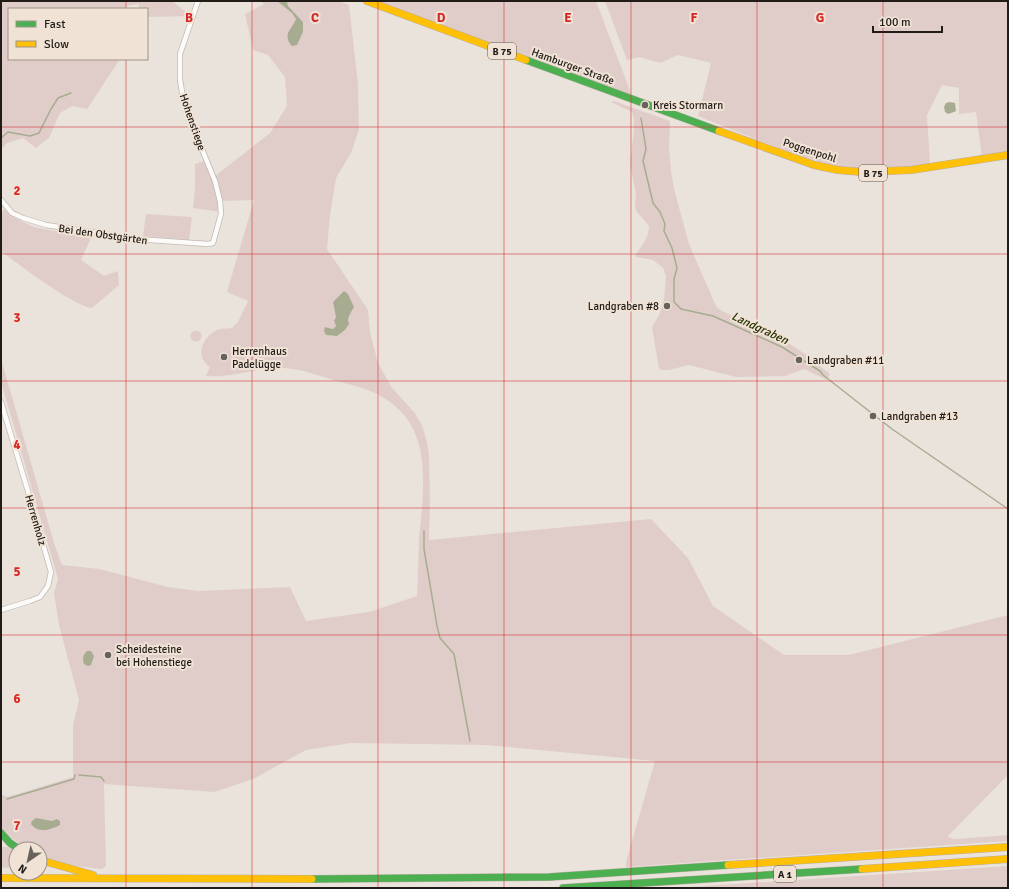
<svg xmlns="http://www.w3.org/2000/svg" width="1009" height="889" font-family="Signika,sans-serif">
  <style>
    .green { fill: #e0cdca; fill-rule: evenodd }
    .water { fill: #a7ac91 }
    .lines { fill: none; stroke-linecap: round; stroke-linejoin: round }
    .stream { stroke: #a7ac91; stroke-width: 1.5 }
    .street-casing { stroke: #c0bab4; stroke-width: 6 }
    .fast-casing { stroke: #b9aca4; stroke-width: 8 }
    .slow-casing { stroke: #b9aca4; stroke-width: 8 }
    .street { stroke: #fcfbfa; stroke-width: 4.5 }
    .fast { stroke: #4caf50; stroke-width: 7 }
    .slow { stroke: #ffc107; stroke-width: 7 }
    .grid { fill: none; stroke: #d62828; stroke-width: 1; stroke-opacity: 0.55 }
    .poi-dot { fill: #67625c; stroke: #f0e3d5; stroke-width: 1.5 }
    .labels { text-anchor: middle; stroke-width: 4; stroke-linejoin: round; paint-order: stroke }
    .shield { fill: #f0e3d5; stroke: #5f5850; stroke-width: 1 }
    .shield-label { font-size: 10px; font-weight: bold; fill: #211c17 }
    .street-label { font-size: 11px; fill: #211c17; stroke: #f0e3d5 }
    .poi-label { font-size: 11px; fill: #211c17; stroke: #f0e3d5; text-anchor: start }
    .water-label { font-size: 12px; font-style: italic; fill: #293306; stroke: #f0e3d5 }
    .grid-label { font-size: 13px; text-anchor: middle; font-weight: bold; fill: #d62828; stroke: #f0e3d5; stroke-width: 4; stroke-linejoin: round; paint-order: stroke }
  </style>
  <rect width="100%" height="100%" fill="#eae3db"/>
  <!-- green -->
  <path class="green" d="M1,1H172L191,16L147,17V9H139V4L127,6L124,9H9V59H120L87,109L72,106L60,113L49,138L36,148L23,138L7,143L1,150Z
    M261,1H277L292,13L296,19L289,30L297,45L303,32V22L288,6L287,1H339L349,5L358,84L359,130L351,153L336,178L330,215L327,249L368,310L370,332L378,363L392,388L415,413L422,425L427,442L429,455L430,500L429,540L651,519L688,558L713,606L784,655H849L1008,615V775L947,837L956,839L1008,835V841L626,867V862L655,761L486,745L351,743L306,750L253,779L215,792L104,784L106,866L102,869L76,866L40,857V849H26L13,839L1,827V794L7,797L73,777V725L79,700L59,625L54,593L58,579L1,382V359L55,546L62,565L99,569L168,587L198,591L290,587L306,621L369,612L417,596C418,578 418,559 419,541C422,497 434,439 395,406C379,392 361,387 340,382C322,377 303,369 284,368C258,367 232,378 206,376L210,367C194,357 202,337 217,330C221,328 228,329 232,328L238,322L248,301L227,292L254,200L221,201L222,212L193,208L195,188V164L204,161L214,177L270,133L287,106L285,77L268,55L253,50L245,14L264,4ZM333,302L354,307L350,314L348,319L349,324L345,330L337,336L326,335L325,327L334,329C339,322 336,310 333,302Z
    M371,1H596L632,96Z
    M605,1H1008V153L982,158L976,112L959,114V88L942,85L927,115L930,165L889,169H845L822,164L790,153L698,116L711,63L678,55L660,63L639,57L627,60Z
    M614,101L670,121L669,147L671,171L674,189L689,244L716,306L720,310L782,339L805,354L830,374L827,380L804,369L785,376L736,377L689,365L669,370H661L659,368L652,327L659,315L664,300L666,276L663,268L653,260L636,257V254C642,246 649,237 649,226L637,212L635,207L636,194L630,164L634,131V119L632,112L611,102Z
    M4,209L12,217L34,227L91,238L81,260L104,276L118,271L119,285L92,308C77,308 16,263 1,251V214Z
    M146,214L192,217L189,240L143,236Z
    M190.5 336a5.5 5.5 0 1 1 11 0a5.5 5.5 0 1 1-11 0Z
    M1,847H9L16,853V867L1,868Z
    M1008,866V888H673Z"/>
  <!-- water -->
  <path class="water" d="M277,1H287L288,6L303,22V32L297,45L292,46C282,35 291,30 296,19L292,13Z
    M950,102L955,103L956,111L954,112L948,114L945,112L944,107L946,103Z
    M344,291L348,294L354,307L350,314L348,319L349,324L345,330L337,336L326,335L324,331L325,327L333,329L336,326L334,321L336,317L333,302Z
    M87,651H91L94,656L91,665L88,666L84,664C82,658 83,655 87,651Z
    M36,818L52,821L57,819L60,821V825C51,830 38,834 31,824L32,821Z"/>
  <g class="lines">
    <!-- stream -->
    <path class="stream" d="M641,118L646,149L643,161L653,203L660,212L665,224L664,231L672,248L677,268L674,279V302L681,309L713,316L782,347L820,371L823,375L892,429L1008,509
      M1,138L8,132L30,136L39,133L51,109L58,98L71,93
      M424,531V549L437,626L440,638L454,654L470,741
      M79,775L101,777L104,781
      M7,799L74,779L75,775"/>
    <defs>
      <path id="street" d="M1,200L12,213L23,218L46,225L136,239L208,244L213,243L221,214L220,201L215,181L190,120L183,99L180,79V54L198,1
        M1,402L27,488L51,572L48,586L40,597L30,601L1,610"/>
      <path id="fast" d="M526,60L719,131
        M1,833L10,843L19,849
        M312,879L549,877L728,865
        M563,888L862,869"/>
      <path id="slow" d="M367,1L526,60
        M719,131L814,165L838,170L863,172L911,170L1008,155
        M40,860L93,875
        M728,865L1008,847
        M862,869L1008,859
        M1,878L312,879"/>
    </defs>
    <!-- street casing -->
    <use href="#street" class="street-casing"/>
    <!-- fast casing -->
    <use href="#fast" class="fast-casing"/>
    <!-- slow casing -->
    <use href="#slow" class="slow-casing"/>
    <!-- street -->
    <use href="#street" class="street"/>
    <!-- fast -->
    <use href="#fast" class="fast"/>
    <!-- slow -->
    <use href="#slow" class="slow"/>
  </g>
  <!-- grid -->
  <path class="grid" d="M126,1V9M252,1V888M378,1V888M504,1V888M631,1V888M757,1V888M883,1V888M126,59V888M1,127H1008M1,254H1008M1,381H1008M1,508H1008M1,635H1008M1,762H1008"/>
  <!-- markers -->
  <g class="poi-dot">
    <circle cx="645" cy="105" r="4"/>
    <circle cx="667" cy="306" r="4"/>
    <circle cx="224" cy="357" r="4"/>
    <circle cx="799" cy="360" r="4"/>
    <circle cx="873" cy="416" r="4"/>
    <circle cx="108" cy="655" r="4"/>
  </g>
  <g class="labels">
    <!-- shield labels -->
    <g class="shield">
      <rect x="488" y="43" width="28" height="16" rx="3"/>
      <rect x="859" y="165" width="28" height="16" rx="3"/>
      <rect x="774" y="866" width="22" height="16" rx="3"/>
    </g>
    <g class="shield-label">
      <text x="502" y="55">B 75</text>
      <text x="873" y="177">B 75</text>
      <text x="785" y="878">A 1</text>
    </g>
    <!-- street labels -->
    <g class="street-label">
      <text transform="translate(573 66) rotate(20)" y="4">Hamburger Straße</text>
      <text transform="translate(193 122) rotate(71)" y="4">Hohenstiege</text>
      <text transform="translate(810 150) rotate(18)" y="4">Poggenpohl</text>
      <text transform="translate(103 234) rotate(8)" y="4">Bei den Obstgärten</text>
      <text transform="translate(36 520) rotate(74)" y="4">Herrenholz</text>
    </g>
    <!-- poi labels -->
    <g class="poi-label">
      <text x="653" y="109">Kreis Stormarn</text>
      <text x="659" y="310" text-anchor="end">Landgraben #8</text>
      <text x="232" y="355">Herrenhaus<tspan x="232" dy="13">Padelügge</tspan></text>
      <text x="807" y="364">Landgraben #11</text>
      <text x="881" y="420">Landgraben #13</text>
      <text x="116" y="653">Scheidesteine<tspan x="116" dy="13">bei Hohenstiege</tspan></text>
    </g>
    <!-- water labels -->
    <g class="water-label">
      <text transform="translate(760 328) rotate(25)" y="4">Landgraben</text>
    </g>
  </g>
  <g class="grid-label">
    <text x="189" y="22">B</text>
    <text x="315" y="22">C</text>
    <text x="441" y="22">D</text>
    <text x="568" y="22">E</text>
    <text x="694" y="22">F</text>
    <text x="820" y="22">G</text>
    <text x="17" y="195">2</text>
    <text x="17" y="322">3</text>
    <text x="17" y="449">4</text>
    <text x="17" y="576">5</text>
    <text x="17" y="703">6</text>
    <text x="17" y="830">7</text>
  </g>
  <!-- border -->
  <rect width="1009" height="889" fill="none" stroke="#211c17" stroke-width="4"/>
  <!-- legend -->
  <rect x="8" y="8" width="140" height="52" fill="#f0e3d5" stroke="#9d9389"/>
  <rect x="16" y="21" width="20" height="6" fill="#4caf50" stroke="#9d9389"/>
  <text x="44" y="28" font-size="12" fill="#211c17">Fast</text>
  <rect x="16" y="41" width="20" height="6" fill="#ffc107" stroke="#9d9389"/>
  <text x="44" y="48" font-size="12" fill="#211c17">Slow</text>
  <!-- north arrow -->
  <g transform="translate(28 861) rotate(214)"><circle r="19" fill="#f0e3d5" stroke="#9d9389"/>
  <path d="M0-3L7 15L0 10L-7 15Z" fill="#67625c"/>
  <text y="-6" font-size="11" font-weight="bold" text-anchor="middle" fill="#211c17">N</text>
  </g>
  <!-- scale -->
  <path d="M873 26v6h69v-6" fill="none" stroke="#211c17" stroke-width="2"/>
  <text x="879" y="26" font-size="12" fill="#211c17" stroke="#f0e3d5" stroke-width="3" paint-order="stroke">100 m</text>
</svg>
